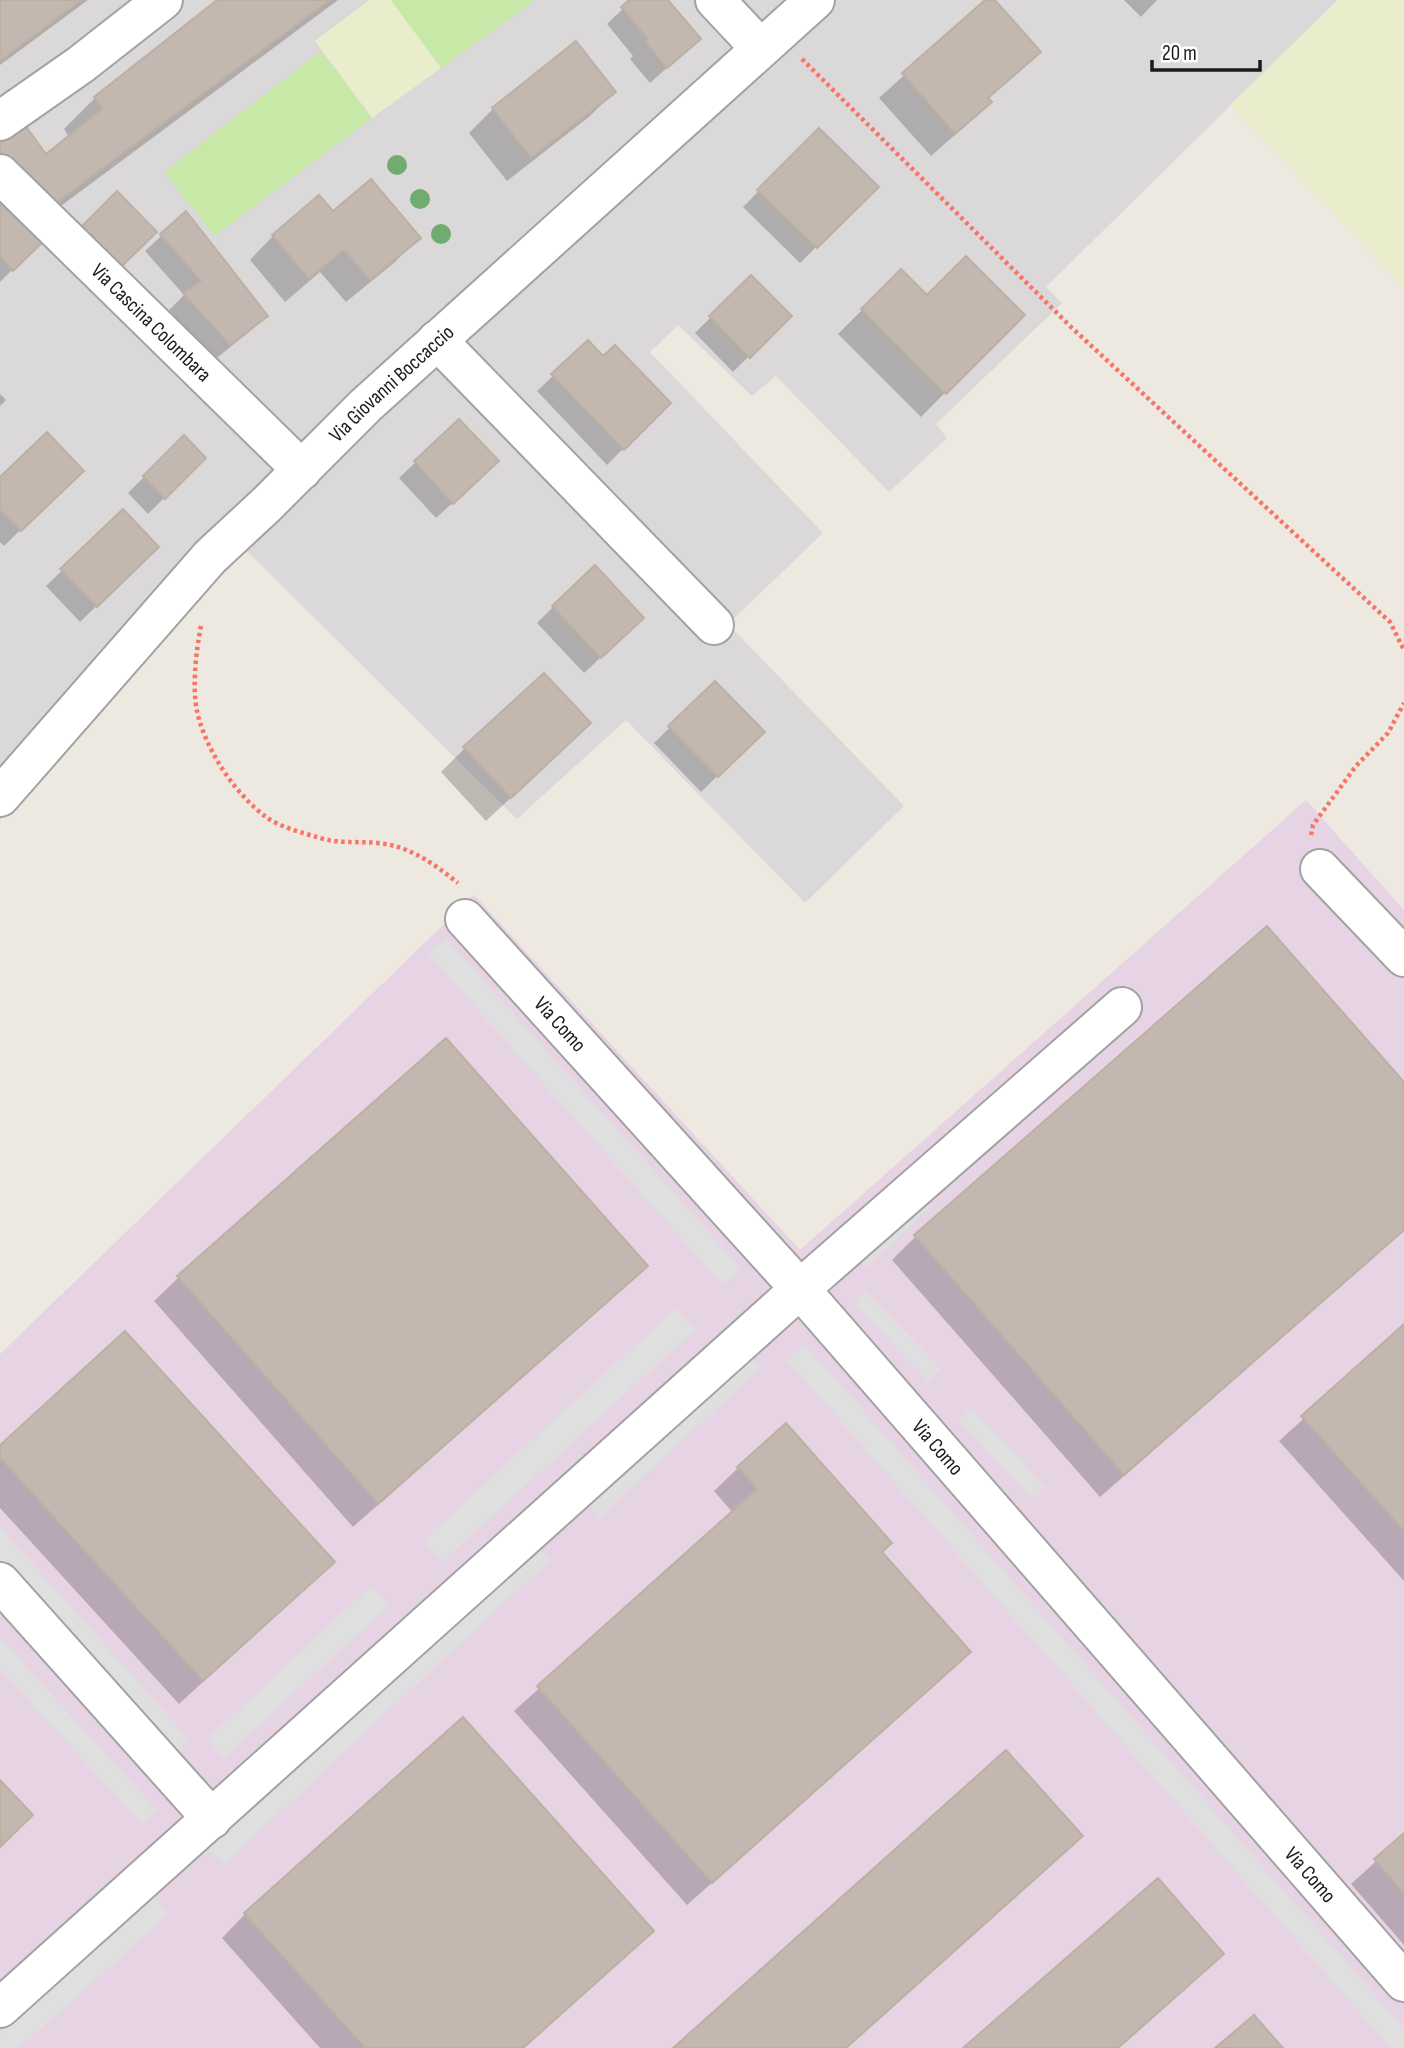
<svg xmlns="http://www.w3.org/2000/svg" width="1404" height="2048" font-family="'Sofia Sans Condensed',sans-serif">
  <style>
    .residential { fill: #dad8d8 }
    .industrial { fill: #e6d3e3 }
    .farmland { fill: #eaedcb }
    .grass { fill: #c7e8a6 }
    .parking { fill: #dfdfdf }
    .shadow { fill: #0003 }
    .building { fill: #c2b8b0; stroke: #bfafa3; stroke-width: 2 }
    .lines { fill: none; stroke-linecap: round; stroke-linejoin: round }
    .minor-casing { stroke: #a2a2a2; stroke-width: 42 }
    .path { stroke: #fa7365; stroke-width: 4.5; stroke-dasharray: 3.5 3.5; stroke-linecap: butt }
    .minor { stroke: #fff; stroke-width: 38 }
    .tree { fill: #71ab70 }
    .labels { text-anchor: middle; stroke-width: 5; stroke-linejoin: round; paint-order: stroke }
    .street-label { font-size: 21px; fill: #1b1b1b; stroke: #fff }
  </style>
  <rect width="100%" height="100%" fill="#ede9e1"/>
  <!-- residential -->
  <path class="residential" d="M0,0H1338L1046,287L1062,303L936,424L947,438L889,492L776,376L752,396L678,325L650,352L823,533L728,624L904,806L805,903L626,720L517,819L245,549L179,615L0,820Z"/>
  <!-- industrial -->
  <path class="industrial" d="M1306,800L1404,910V2048H0V1354L474,895L800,1250Z"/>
  <!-- farmland -->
  <path class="farmland" d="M369,0H391L441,68L372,118L315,41Z
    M1338,0H1404V287L1230,105Z"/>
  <!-- grass -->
  <path class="grass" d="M391,0H535L441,68Z
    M321,51L372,118L215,236L164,172Z"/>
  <!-- parking -->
  <path class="parking" d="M446,938L741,1268L723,1285L428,954Z
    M915,1191L930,1207L866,1268L851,1252Z
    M866,1291L941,1369L928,1381L853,1303Z
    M676,1308L696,1329L442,1562L423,1540Z
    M805,1344L1404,2028V2048H1391L787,1360Z
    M747,1352L761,1367L600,1517L586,1502Z
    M971,1408L1046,1487L1033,1499L958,1421Z
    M0,1527L189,1739L170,1757L0,1566Z
    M535,1545L550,1560L224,1864L209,1849Z
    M371,1586L389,1605L224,1758L207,1739Z
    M0,1638L157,1810L142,1824L0,1669Z
    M153,1896L169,1914L19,2048H0V2033Z"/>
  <!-- shadow -->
  <path class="shadow" d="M0,0H88L0,65Z
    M220,0H338L34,226L45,237L0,282V142L46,156L69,137L64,129L95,98Z
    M632,0H666L699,39L650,83L630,59L633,56L607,24Z
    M987,0H992L1038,52L987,99L989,102L966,125L931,156L879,98Z
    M1124,0H1157L1141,17Z
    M614,92L590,116L507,181L469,133L493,109Z
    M819,130L876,187L800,263L743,207Z
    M186,213L265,316L249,332L214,360L169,310L184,295L145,251Z
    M333,213L418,238L395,262L346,302L320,272L285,302L250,260L273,236Z
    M901,271L927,298L1022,315L921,417L838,334Z
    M751,277L790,316L733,372L695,333Z
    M603,359L668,403L607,465L537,391L553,376Z
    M0,394L6,400L0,406Z
    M459,421L481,477L436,518L399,478Z
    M184,437L204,458L148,514L128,493Z
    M81,471L4,546L0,542V480Z
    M123,512L157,547L80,622L46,586Z
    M553,607L626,634L584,673L537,623Z
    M715,683L762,732L701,792L654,743Z
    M565,747L486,821L441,772L465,748Z
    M446,1040L645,1266L622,1289L353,1527L154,1301L178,1278Z
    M1404,1085V1231L1100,1497L892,1260L916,1236Z
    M1404,1327V1581L1279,1441Z
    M0,1447L333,1562L179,1704L0,1508Z
    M738,1468L880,1553L969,1652L945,1676L687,1905L514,1711L733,1513L714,1491Z
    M1080,1836L846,2048H675Z
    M1404,1836V1945L1351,1884Z
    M245,1914L628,1954L523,2048H320L222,1938Z
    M1222,1954L1118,2048H966Z"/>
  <!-- building -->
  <path class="building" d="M0,0H82L0,61Z
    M217,0H330L53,205L0,152V140L22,121L46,154L102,109L94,97Z
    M629,0H668L701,39L667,68L645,42L648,39L621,7Z
    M985,0H995L1041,52L988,98L992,102L955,134L902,73Z
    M576,41L616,92L531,158L492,108Z
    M819,128L879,187L817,248L757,190Z
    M371,179L421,238L370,280L344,250L309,279L272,235L319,195L333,211Z
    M0,188L48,237L13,271L0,257Z
    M117,191L157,232L119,269L80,228Z
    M186,211L268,316L230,345L183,293L201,281L160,234Z
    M966,256L1025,315L946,394L861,309L901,269L927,295Z
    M751,275L792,316L750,358L709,316Z
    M588,340L603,356L615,345L671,403L624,450L551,374Z
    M459,419L499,461L453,504L414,461Z
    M47,432L84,471L21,531L0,510V477Z
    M184,435L206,458L165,499L143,476Z
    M123,509L159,547L97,607L60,569Z
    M595,565L644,618L601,658L552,606Z
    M544,673L591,723L511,798L463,747Z
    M715,681L765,732L718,777L668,726Z
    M1267,926L1404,1082V1230L1124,1475L914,1235Z
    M446,1038L648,1266L378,1504L177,1276Z
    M1404,1324V1531L1301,1416Z
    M125,1331L335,1562L203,1681L0,1458V1445Z
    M786,1423L892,1543L882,1552L971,1652L712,1883L537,1686L757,1489L737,1467Z
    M463,1717L654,1931L523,2048H365L244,1913Z
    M1006,1750L1083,1836L846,2048H673Z
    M0,1780L33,1815L0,1847Z
    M1404,1833V1894L1374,1859Z
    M1158,1878L1224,1954L1118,2048H963Z
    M1254,2015L1283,2048H1215Z"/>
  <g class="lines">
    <defs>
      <g id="minor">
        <path d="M715,0L760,48"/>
        <path d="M0,121L80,65L163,0"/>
        <path id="s1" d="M0,174L302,470"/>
        <path d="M437,340L714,625"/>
        <path id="s2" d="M0,797L210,557L266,505L366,405L815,0"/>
        <path d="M1320,869L1404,957"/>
        <path id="s3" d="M465,919L800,1289L1404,1982"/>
        <path d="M0,1582L212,1819"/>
        <path d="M0,2008L800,1289L1122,1007"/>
      </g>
    </defs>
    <!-- minor casing -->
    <use href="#minor" class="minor-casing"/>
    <!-- path -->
    <path class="path" d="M802,59L1072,328L1390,622L1404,650
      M201,626C196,651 192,687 197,711C205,749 235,794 266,817C280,827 303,833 320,838C340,844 358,841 378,843C410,846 434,864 458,883
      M1311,835L1313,825L1356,766L1388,733L1404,703"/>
    <!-- minor -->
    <use href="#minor" class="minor"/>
  </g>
  <!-- trees -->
  <g class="tree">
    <circle cx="397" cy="165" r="10"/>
    <circle cx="420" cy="199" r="10"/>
    <circle cx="441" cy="234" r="10"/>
  </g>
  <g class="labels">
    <!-- street labels -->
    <g class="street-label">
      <text dy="7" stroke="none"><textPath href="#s1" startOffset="212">Via Cascina Colombara</textPath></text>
      <text dy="7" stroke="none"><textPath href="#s2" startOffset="570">Via Giovanni Boccaccio</textPath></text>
      <text dy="7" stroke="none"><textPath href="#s3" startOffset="142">Via Como</textPath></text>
      <text dy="7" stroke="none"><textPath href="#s3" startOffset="709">Via Como</textPath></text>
      <text dy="7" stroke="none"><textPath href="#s3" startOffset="1276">Via Como</textPath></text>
    </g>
  </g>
  <!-- scale -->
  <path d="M1152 60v10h108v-10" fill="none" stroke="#1b1b1b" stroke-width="3.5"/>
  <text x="1162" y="60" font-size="21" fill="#1b1b1b" stroke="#ffffff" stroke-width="5" paint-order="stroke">20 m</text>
</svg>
